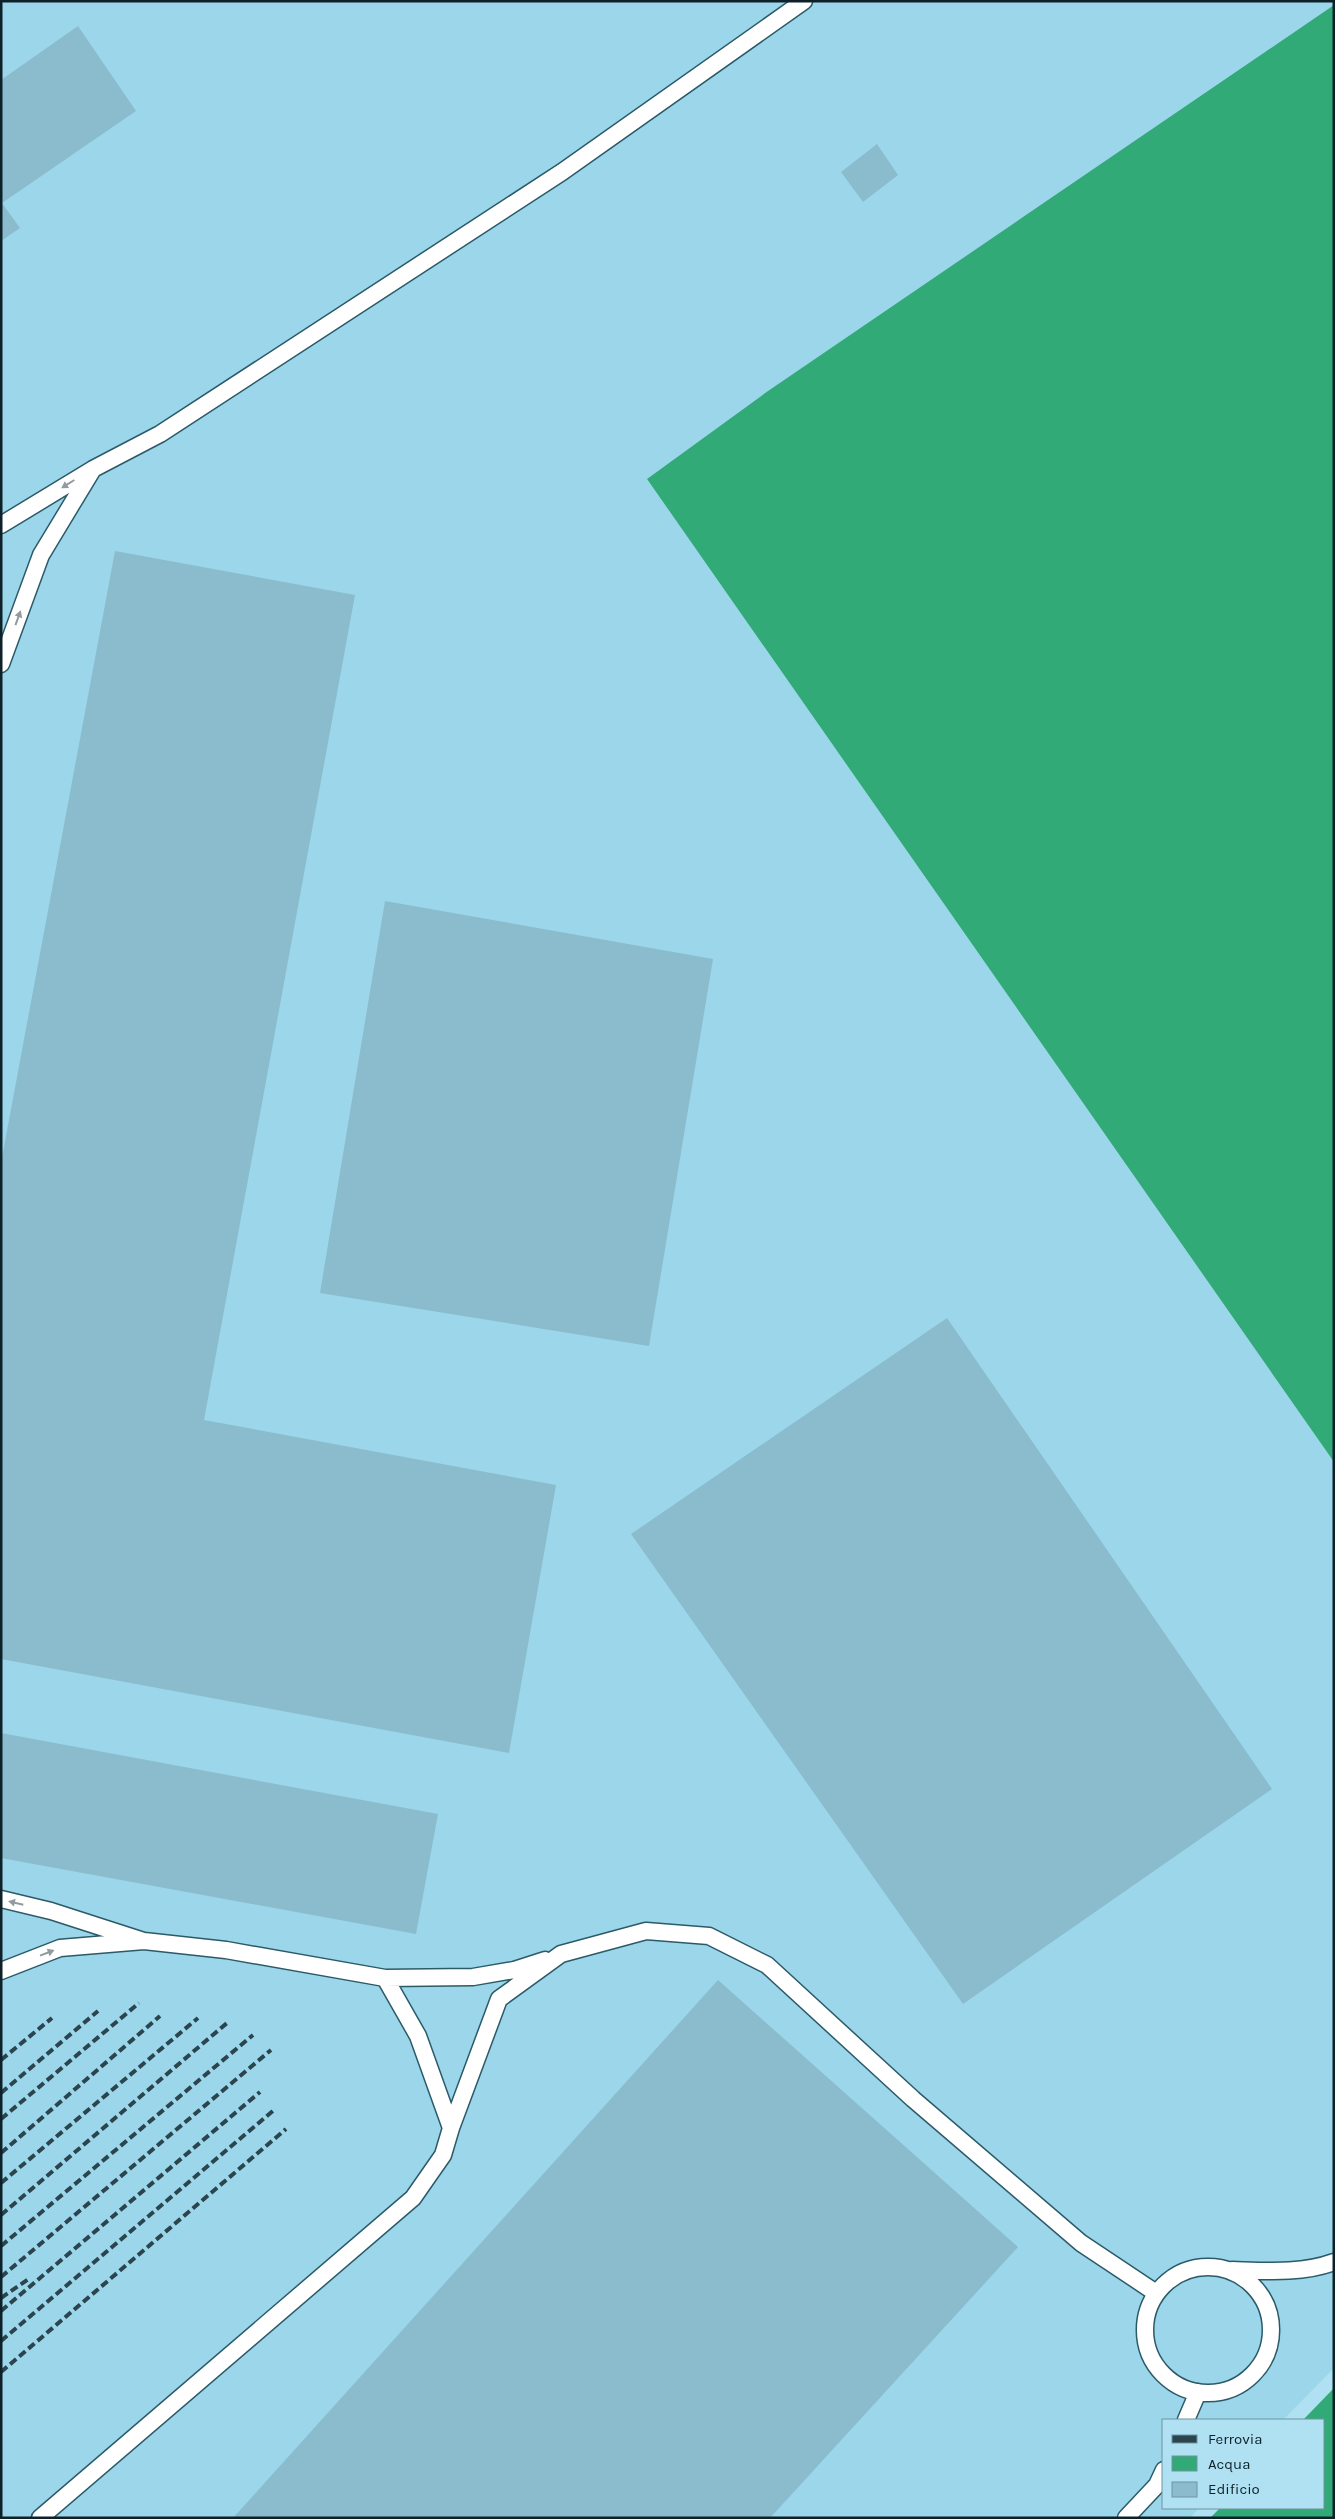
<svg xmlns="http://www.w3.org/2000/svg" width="1335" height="2519" font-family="Karla,sans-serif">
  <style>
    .built { fill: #9bd6ea }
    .water { fill: #31aa77 }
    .building { fill: #8bbccd }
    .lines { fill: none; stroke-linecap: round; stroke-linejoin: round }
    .lane-casing { stroke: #2b5a68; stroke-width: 19 }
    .lane { stroke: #fff; stroke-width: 16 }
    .rail { stroke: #2b444d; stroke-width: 4; stroke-dasharray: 8 4; stroke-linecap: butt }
    .oneway { fill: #939b9e }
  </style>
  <rect width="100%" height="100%" fill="#afe1f2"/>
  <!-- built -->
  <path class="built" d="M1,1H1334V5L768,391L647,479L1334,1462V2368L1283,2420H1164V2508H1199L1190,2518H1Z"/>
  <!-- water -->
  <path class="water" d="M1334,5V1462L647,479L768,391Z
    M1334,2388V2518H1210L1220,2508H1324V2420H1303Z"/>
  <!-- building -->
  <path class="building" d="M78,26L136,111L2,203L20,228L1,241V80Z
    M877,144L898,175L863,202L841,172Z
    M115,551L355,595L204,1420L556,1485L509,1753L1,1659V1163Z
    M385,901L713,959L649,1346L320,1293Z
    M947,1318L1272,1789L963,2004L631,1534Z
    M1,1733L438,1814L416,1934L1,1858Z
    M718,1980L1018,2247L770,2518H233Z"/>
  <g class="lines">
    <defs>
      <path id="lane" d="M93,469L160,434L562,172L804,1
        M1,525L93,469L41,555L1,664
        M1,1899L51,1911L144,1941L60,1948L1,1971
        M144,1941L226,1950L385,1978L418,2036L451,2128L499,1999L561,1954L646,1931L709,1936L767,1965L913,2099L1081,2243L1156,2293
        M385,1978L473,1977L514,1970L545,1960
        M1145 2330a63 63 0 1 1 126 0a63 63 0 1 1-126 0Z
        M1232,2270C1266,2271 1301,2274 1334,2262
        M1186,2420L1198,2392
        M40,2518L413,2198L443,2155L451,2128
        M1126,2518L1157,2485L1164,2470"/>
    </defs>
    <!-- lane casing -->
    <use href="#lane" class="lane-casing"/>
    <!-- lane -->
    <use href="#lane" class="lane"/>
    <!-- rail -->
    <path class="rail" d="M1,2060L52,2018
      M1,2093L98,2011
      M1,2119L139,2003
      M1,2153L160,2016
      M1,2183L198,2018
      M1,2215L227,2023
      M1,2246L253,2035
      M1,2277L271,2050
      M1,2298L30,2278
      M1,2311L260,2092
      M1,2341L274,2110
      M1,2372L286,2129"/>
  </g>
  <!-- one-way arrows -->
  <defs><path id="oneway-solid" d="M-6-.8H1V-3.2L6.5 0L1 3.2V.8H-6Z" transform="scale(1.25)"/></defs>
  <g class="oneway">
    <use href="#oneway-solid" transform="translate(68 484) rotate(148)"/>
    <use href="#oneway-solid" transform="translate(18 618) rotate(-70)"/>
    <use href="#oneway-solid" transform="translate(16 1903) rotate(-167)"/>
    <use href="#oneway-solid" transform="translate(47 1953) rotate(-21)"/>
  </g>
  <!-- border -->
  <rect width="1335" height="2519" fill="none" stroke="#0e2128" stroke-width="5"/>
  <!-- legend -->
  <rect x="1162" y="2419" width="162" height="90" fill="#afe1f2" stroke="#6f94a1"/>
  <rect x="1172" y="2435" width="25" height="8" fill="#2b444d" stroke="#6f94a1"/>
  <text x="1208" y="2444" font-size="15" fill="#0e2128">Ferrovia</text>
  <rect x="1172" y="2456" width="25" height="15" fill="#31aa77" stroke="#6f94a1"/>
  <text x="1208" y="2469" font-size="15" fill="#0e2128">Acqua</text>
  <rect x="1172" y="2482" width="25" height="15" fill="#8bbccd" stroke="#6f94a1"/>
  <text x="1208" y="2494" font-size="15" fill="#0e2128">Edificio</text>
</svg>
